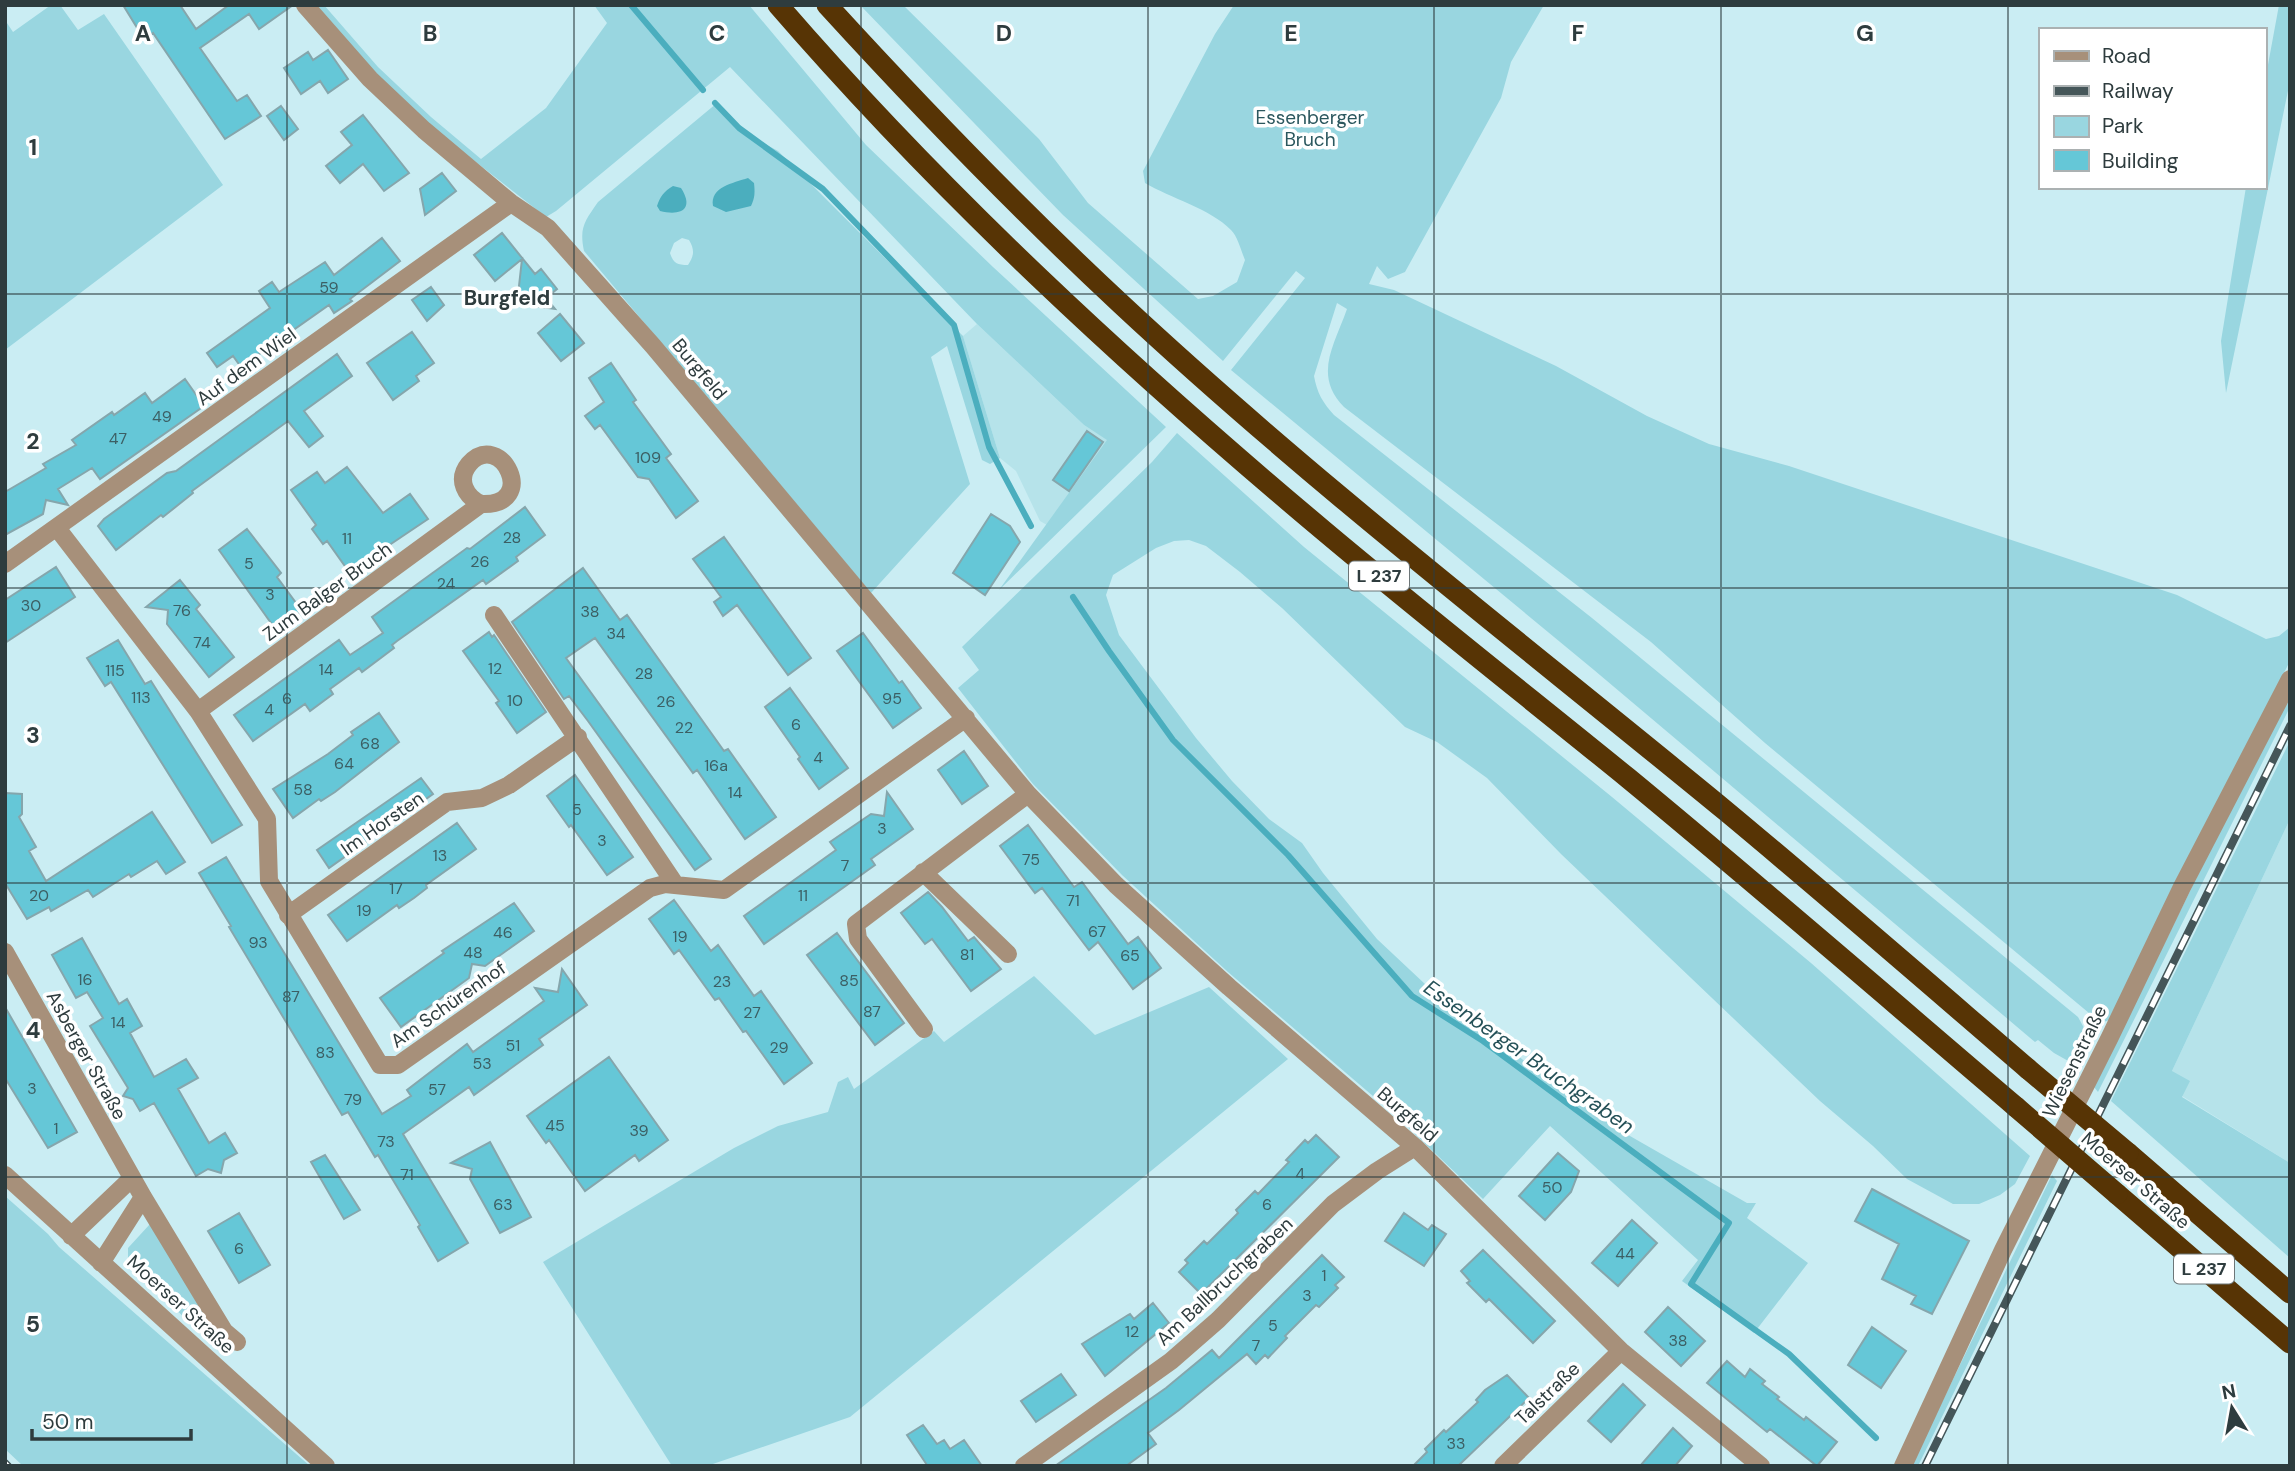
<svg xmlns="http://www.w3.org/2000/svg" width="2295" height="1471" font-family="'DM Sans',sans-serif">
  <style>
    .built { fill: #b6e3ea }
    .green { fill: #99d6e0; fill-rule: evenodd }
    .water { fill: #4baebe }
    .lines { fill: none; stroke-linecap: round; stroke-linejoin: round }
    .stream { stroke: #4baebe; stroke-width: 6 }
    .building { fill: #65c7d7; stroke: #85a6ac; stroke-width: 2 }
    .minor { stroke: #a7907a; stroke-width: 18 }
    .highway { stroke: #573405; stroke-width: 21 }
    .rail-casing { stroke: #455659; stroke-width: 8 }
    .rail { stroke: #fff; stroke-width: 5; stroke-dasharray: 16; stroke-linecap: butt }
    .highway-bridge { stroke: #573405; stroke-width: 21 }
    .grid { fill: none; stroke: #2e3c3e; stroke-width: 2; stroke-opacity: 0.55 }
    .labels { text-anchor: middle; stroke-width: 7; stroke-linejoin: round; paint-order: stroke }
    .number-label { font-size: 16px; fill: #3c5f64 }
    .shield { fill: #fff; stroke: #6d7678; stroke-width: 2 }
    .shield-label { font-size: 18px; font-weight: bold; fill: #2e3c3e }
    .park-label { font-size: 19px; fill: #2b575e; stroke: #fff }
    .street-label { font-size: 19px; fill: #2e3c3e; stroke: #fff }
    .neighbourhood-label { font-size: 21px; font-weight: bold; fill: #2e3c3e; stroke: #fff }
    .water-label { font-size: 21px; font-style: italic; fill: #255158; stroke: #fff }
    .grid-label { font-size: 23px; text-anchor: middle; font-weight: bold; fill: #2e3c3e; stroke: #fff; stroke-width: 7; stroke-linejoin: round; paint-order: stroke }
  </style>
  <rect width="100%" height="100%" fill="#caedf3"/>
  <!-- built -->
  <path class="built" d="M977,324L1084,425L1108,440L1047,525L1040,521L1016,471L1000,458L963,336Z
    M2290,819V1163L2182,1096L2172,1071Z"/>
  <!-- green -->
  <path class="green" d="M51,5H60L78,30L104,14L223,185L5,350V20L13,32Z
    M313,5H324L378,67L431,117L481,159L546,108L607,23L594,5H749L866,145L993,267L1166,427L999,590L1107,440L1084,425L977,324L730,67L556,211L546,217L426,123L371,71Z
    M860,5H903L1039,139L1088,203L1198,299L1213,296L1237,282L1245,260C1241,251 1238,237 1231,230C1211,209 1170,198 1145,183L1143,171L1215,34L1234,5H1544L1511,62L1501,98L1405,272L1388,279L1377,266L1369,284L1394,290L1556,366L1647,416L1709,444L1789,466L2177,595L2266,639L2279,636L2290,627V661L2202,832L2110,1020L2103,1022L2095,1018L1765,743L1651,642L1344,407C1313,375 1334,346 1347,309L1337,303L1314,376C1317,393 1323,403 1334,415L1592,618L2078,1017L2089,1037L2079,1067L2054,1053L2038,1040L2035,1042L1594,670L1231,370L1305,278L1296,271L1223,361L1063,215Z
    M2279,5H2290V81L2226,393L2221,341L2246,187H2265V81Z
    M717,103L749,135L778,151L963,336L1000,458L990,464L982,460L947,346L931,357L970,484L871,593L584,251C579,227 585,221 598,202ZM682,238L689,240C695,250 694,256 688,265C677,265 673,263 670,253L674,243Z
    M1177,433L1304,547L1612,797L1811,963L2030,1156L2015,1184L2000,1195L1979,1204H1953L1907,1179L1873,1146L1820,1101L1561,854L1487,778L1437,742L1405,727L1282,608L1240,572L1206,546L1189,540L1174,541L1156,548L1113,575L1106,595L1119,635L1196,738L1232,781L1269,819L1302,843L1323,873L1377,939L1442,1000L1495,1036L1530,1066L1573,1094L1616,1128L1747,1203H1756L1747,1218L1808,1263L1754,1333L1682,1281L1698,1260L1550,1126L1483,1199L1394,1114L1228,972L1122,875L1033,784L958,688L979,670L962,647L1152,462Z
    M2290,687V707L2098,1092L2094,1087Z
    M2290,741V819L2172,1071L2190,1081L2182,1097L2290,1163V1258L2111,1101Z
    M1034,976L1095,1035L1209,987L1288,1059L850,1417L707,1466H672L543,1262L734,1148L778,1126L828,1112L838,1082L848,1077L854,1089L934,1031L944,1042Z
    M2052,1175L2057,1181L1918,1466H1911Z
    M5,1196L48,1234L59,1247L310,1466H23L5,1449Z
    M150,1224L217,1330L218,1339L215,1346L128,1265V1248Z"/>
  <!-- water -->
  <path class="water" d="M748,178L754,183C755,192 755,198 751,206L726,212L713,206C710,187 733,183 748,178Z
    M673,186L681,188C695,210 680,216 660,211L657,206C660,197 664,191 673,186Z"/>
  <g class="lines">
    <!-- stream -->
    <path class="stream" d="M631,5L703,90
      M715,103L739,128L823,189L954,325L989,447L1031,526
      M1073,597L1109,651L1173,740L1288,855L1412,996L1483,1041L1729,1223L1691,1284L1789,1354L1876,1438"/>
  </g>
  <!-- building -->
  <path class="building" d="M123,5H180L196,29L229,5H293L259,29L249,14L200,48L237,101L247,95L261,116L225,139L153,33L144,39Z
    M328,50L348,79L328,93L320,81L301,94L284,68L308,52L313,60Z
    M281,106L298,129L284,140L267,116Z
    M363,115L409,173L384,191L363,164L340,183L326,166L352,145L341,132Z
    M442,173L456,191L425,215L420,189Z
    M502,233L535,274L541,269L557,289L546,298L555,309L526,305L518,295L522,259L495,281L474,255Z
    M382,238L400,261L350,299L352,301L334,313L329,305L241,367L233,356L217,367L207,353L270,308L259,291L272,282L279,292L325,262L334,275Z
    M431,287L444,305L427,321L412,300Z
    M560,314L584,343L561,361L538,333Z
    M412,332L434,363L416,376L419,381L393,400L367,363Z
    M337,354L352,376L304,411L323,436L309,447L288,421L192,491L193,493L163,517L161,515L116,550L98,526L104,519L167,473L176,471Z
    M611,363L636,400L633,402L671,454L666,458L698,501L676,518L649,479L638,477L600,425L595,429L585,416L604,402L589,378Z
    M185,379L204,406L100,479L92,468L58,489L68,505L46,500L43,514L5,535V492L46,468L43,464L76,445L72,440L112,412L114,415L145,393L152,403Z
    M1087,431L1103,442L1069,491L1053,480Z
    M347,467L383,513L410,494L428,519L376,554L378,557L352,576L327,541L323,544L317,536L312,529L316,525L291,490L317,472L325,483Z
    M525,507L545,535L516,557L518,561L486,584L483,580L397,641L392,645L394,648L362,672L359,668L330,689L333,694L310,711L305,704L253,741L234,715L339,640L350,655L383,633L372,617L467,548L470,549Z
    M991,514L1010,526L1020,542L985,595L953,573Z
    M247,529L281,573L277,577L302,611L276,630L219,550Z
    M724,537L811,658L788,675L737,605L723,616L714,602L721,597L693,559Z
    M56,567L75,597L5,643V600Z
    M583,568L620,620L627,615L724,751L728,749L776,817L745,839L697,770L693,773L595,638L566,658L711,859L695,870L588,721L569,696L564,699L512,622Z
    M180,580L200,605L196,609L234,657L209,677L167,624L168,610L146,607Z
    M489,632L492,637L494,635L546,712L517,733L496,703L499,701L463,651Z
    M863,633L899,683L902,681L921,708L893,728L837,651Z
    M118,640L145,684L151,681L242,825L212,843L111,682L105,686L87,658Z
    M790,688L848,768L819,789L798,759L800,757L765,707Z
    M379,713L399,742L335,792L321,801L319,799L293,818L273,789L328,754L353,735L351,732Z
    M964,751L988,786L962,804L938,770Z
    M575,775L633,857L607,875L571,825L569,827L547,796Z
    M421,778L433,794L329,868L317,850Z
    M887,792L913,829L871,859L875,865L764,944L744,916L836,850L830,842L871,814L884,816Z
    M5,793L22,794V814L19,817L36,847L29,851L46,881L152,812L185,862L166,874L157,861L131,877L129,874L93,897L88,890L51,911L49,907L27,919L5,883Z
    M457,823L476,849L426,885L427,888L414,898L399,908L397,905L347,941L328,915Z
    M1028,825L1074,887L1082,882L1128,944L1138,937L1161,968L1133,989L1098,942L1089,950L1042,888L1035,893L1000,846Z
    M226,857L382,1114L411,1096L407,1090L467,1044L473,1052L544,1001L535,988L558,992L562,969L587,1005L539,1039L543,1045L474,1095L469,1087L403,1134L468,1243L438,1261L418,1227L420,1225L378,1155L375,1157L348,1112L342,1115L229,927L231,926L199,873Z
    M928,892L942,907L968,941L974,937L1001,969L971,991L932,939L925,944L901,913Z
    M674,900L711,951L718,945L754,996L761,991L812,1063L784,1084L746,1031L743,1032L719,998L715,1000L679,950L674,954L649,919Z
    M514,903L534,931L485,966L472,964L469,978L401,1027L380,998L444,953L442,951Z
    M837,933L904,1023L875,1045L807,955Z
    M82,938L119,1004L127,999L142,1026L130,1033L154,1077L186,1059L198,1078L178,1089L209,1143L225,1133L237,1153L224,1160L221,1173L208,1169L196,1176L154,1103L140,1111L133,1099L123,1096L128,1088L90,1026L103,1018L87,992L76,998L52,955Z
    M5,1007L77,1132L48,1148L5,1078Z
    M609,1057L668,1140L639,1161L635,1155L585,1191L549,1140L546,1143L527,1116Z
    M1316,1135L1339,1157L1201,1294L1179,1272L1188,1263L1185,1260L1204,1241L1207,1244L1238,1213L1236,1210L1255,1191L1258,1194L1289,1162L1286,1160L1305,1140L1308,1143Z
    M490,1142L531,1217L500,1233L470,1179L472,1169L451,1163Z
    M1558,1153L1579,1171L1571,1192L1545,1220L1519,1196Z
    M325,1155L360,1210L344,1219L311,1162Z
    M1872,1189L1969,1241L1932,1314L1911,1304L1916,1296L1882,1279L1899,1244L1855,1221Z
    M239,1213L270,1265L239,1283L208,1231Z
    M1404,1213L1428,1230L1432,1225L1446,1234L1424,1266L1385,1241Z
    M1632,1220L1657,1243L1618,1286L1592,1263Z
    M1483,1250L1555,1321L1533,1343L1489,1299L1486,1302L1467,1283L1470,1281L1461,1271Z
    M1322,1255L1344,1277L1335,1285L1338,1288L1319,1307L1316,1305L1285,1336L1287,1338L1268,1358L1265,1355L1256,1364L1247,1354L1179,1410L1148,1433L1156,1444L1126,1466H1055L1166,1388L1212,1350L1219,1358Z
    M1153,1303L1169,1323L1105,1376L1082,1344L1128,1315L1130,1314L1134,1319Z
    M1668,1307L1705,1341L1681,1366L1645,1332Z
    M1872,1327L1906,1351L1881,1388L1848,1365Z
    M1727,1361L1745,1377L1750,1369L1765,1381L1762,1384L1779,1397L1777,1399L1804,1420L1806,1417L1837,1442L1817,1466L1770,1429L1767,1432L1707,1383Z
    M1061,1374L1076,1395L1036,1422L1021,1401Z
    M1507,1375L1529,1398L1458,1466H1413L1427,1452L1425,1449L1444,1430L1446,1432L1478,1402L1476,1400L1485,1390Z
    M1623,1384L1645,1405L1611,1442L1588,1421Z
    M923,1425L937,1444L944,1440L950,1449L964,1440L982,1466H926L927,1465L907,1435Z
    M1673,1428L1692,1446L1675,1466H1640Z"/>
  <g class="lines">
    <!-- minor -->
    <path class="minor" d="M305,5L370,79L424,130L511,203L548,228L653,346L1028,794L1116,885L1229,987L1415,1147L1621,1351L1761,1466
      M57,528L198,711L267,819L269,881L380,1065H398L650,888L665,884L724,890L966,718
      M5,564L511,203
      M494,615L675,884
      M198,711L481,504C540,507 501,428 469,464C456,480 466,497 481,504
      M923,872L1008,954
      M288,915L447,802L482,798L509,785L578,737
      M5,952L143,1197L224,1331L237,1342
      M924,1029L858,939L856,924L1028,794
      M5,1175L326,1466
      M71,1236L132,1178
      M101,1263L143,1197
      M1024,1466L1171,1361L1218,1320L1333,1204L1377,1171L1415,1147
      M1503,1466L1621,1351
      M1903,1466L2003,1250L2110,1037L2182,887L2290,679"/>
    <!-- highway -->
    <path class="highway" d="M778,5C943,196 1131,369 1324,531C1424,615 1527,696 1628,778C1759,886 1887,997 2016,1107
      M827,5C922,109 1019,209 1121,304C1314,484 1524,645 1727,812C1828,896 1928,983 2028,1069
      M2128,1153L2290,1293
      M2117,1194L2290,1343"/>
    <defs>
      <path id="rail" d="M5,1463L8,1466
        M1925,1466L2290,726"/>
    </defs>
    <!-- rail casing -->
    <use href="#rail" class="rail-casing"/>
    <!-- rail -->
    <use href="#rail" class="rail"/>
    <!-- highway-bridge -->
    <path class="highway-bridge" d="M2028,1069L2128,1153
      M2016,1107L2117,1194"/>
  </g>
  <!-- grid -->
  <path class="grid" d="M287,5V1466M574,5V1466M861,5V1466M1148,5V1466M1434,5V1466M1721,5V1466M2008,5V1466M5,294H2290M5,588H2290M5,883H2290M5,1177H2290"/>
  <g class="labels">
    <!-- number labels -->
    <g class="number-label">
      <text x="329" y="293">59</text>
      <text x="162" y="422">49</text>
      <text x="118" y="444">47</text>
      <text x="648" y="463">109</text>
      <text x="512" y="543">28</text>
      <text x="347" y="544">11</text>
      <text x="480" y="567">26</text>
      <text x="249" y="569">5</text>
      <text x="446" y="589">24</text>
      <text x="270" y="600">3</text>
      <text x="31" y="611">30</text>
      <text x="182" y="616">76</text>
      <text x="590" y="617">38</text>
      <text x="616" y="639">34</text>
      <text x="202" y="648">74</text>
      <text x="495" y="674">12</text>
      <text x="326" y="675">14</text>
      <text x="115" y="676">115</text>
      <text x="644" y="679">28</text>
      <text x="141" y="703">113</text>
      <text x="287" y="704">6</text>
      <text x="892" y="704">95</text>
      <text x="515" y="706">10</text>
      <text x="666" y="707">26</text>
      <text x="269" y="715">4</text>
      <text x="796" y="730">6</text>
      <text x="684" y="733">22</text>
      <text x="370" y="749">68</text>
      <text x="818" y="763">4</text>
      <text x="344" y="769">64</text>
      <text x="716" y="771">16a</text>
      <text x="303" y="795">58</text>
      <text x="735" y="798">14</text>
      <text x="577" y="815">5</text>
      <text x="882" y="834">3</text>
      <text x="602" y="846">3</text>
      <text x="440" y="861">13</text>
      <text x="1031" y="865">75</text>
      <text x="845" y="871">7</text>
      <text x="396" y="894">17</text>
      <text x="39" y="901">20</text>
      <text x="803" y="901">11</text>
      <text x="1073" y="906">71</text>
      <text x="364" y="916">19</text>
      <text x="1097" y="937">67</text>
      <text x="503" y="938">46</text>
      <text x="680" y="942">19</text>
      <text x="258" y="948">93</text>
      <text x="473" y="958">48</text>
      <text x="967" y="960">81</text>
      <text x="1130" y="961">65</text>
      <text x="85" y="985">16</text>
      <text x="849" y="986">85</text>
      <text x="722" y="987">23</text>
      <text x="291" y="1002">87</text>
      <text x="872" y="1017">87</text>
      <text x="752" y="1018">27</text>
      <text x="118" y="1028">14</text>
      <text x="513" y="1051">51</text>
      <text x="779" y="1053">29</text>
      <text x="325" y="1058">83</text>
      <text x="482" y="1069">53</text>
      <text x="32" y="1094">3</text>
      <text x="437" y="1095">57</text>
      <text x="353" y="1105">79</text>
      <text x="555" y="1131">45</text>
      <text x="56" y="1134">1</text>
      <text x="639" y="1136">39</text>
      <text x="386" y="1147">73</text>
      <text x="1300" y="1179">4</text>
      <text x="407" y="1180">71</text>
      <text x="1552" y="1193">50</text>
      <text x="503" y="1210">63</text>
      <text x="1267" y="1210">6</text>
      <text x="239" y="1254">6</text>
      <text x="1625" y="1259">44</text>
      <text x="1324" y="1281">1</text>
      <text x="1307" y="1301">3</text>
      <text x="1273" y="1331">5</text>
      <text x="1132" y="1337">12</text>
      <text x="1678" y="1346">38</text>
      <text x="1256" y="1351">7</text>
      <text x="1456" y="1449">33</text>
    </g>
    <!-- shield labels -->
    <g class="shield">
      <rect x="1349" y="561.5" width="60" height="29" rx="5"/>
      <rect x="2174" y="1254.5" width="60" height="29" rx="5"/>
    </g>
    <g class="shield-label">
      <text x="1379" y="582">L 237</text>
      <text x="2204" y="1275">L 237</text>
    </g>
    <!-- park labels -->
    <g class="park-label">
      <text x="1310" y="124">Essenberger<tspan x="1310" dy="22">Bruch</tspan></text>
    </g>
    <!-- street labels -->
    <g class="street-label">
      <text transform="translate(246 366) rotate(-36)" y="7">Auf dem Wiel</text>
      <text transform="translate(700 369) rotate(50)" y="7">Burgfeld</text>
      <text transform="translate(327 591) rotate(-36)" y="7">Zum Balger Bruch</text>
      <text transform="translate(382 823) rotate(-35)" y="7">Im Horsten</text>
      <text transform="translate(448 1004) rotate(-35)" y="7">Am Schürenhof</text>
      <text transform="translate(87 1055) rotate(61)" y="7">Asberger Straße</text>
      <text transform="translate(2074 1061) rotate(-64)" y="7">Wiesenstraße</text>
      <text transform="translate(1408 1114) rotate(41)" y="7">Burgfeld</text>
      <text transform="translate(2136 1180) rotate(41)" y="7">Moerser Straße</text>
      <text transform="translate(1224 1281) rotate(-43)" y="7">Am Ballbruchgraben</text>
      <text transform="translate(181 1304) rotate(42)" y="7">Moerser Straße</text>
      <text transform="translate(1547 1393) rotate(-44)" y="7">Talstraße</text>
    </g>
    <!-- neighbourhood labels -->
    <g class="neighbourhood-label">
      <text x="507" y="305">Burgfeld</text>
    </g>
    <!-- water labels -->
    <g class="water-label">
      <text transform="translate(1529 1057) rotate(35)" y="7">Essenberger Bruchgraben</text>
    </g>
  </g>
  <g class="grid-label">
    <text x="143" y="41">A</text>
    <text x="430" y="41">B</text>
    <text x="717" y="41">C</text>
    <text x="1004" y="41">D</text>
    <text x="1291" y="41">E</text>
    <text x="1578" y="41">F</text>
    <text x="1865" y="41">G</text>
    <text x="33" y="155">1</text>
    <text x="33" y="449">2</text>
    <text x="33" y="743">3</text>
    <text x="33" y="1038">4</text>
    <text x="33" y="1332">5</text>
  </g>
  <!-- border -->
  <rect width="2295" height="1471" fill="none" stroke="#2e3c3e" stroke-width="14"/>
  <!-- legend -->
  <rect x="2039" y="28" width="228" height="161" fill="#ffffff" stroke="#abb1b2" stroke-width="2"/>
  <rect x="2054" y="51" width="35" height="10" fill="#a7907a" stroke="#abb1b2" stroke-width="2"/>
  <text x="2102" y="63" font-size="21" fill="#2e3c3e">Road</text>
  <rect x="2054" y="86" width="35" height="10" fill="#455659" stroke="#abb1b2" stroke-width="2"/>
  <text x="2102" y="98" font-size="21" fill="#2e3c3e">Railway</text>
  <rect x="2054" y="116" width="35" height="21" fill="#99d6e0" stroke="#abb1b2" stroke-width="2"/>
  <text x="2102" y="133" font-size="21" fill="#2e3c3e">Park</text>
  <rect x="2054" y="150" width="35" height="21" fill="#65c7d7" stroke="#abb1b2" stroke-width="2"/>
  <text x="2102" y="168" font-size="21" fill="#2e3c3e">Building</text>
  <!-- north arrow -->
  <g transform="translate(2232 1408) rotate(349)" stroke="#ffffff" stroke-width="5" paint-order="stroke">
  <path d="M0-5L12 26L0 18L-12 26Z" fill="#2e3c3e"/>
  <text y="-10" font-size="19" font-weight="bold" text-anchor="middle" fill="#2e3c3e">N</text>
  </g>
  <!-- scale -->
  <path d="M32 1429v10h159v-10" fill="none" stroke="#2e3c3e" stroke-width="3.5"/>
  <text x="42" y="1429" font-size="21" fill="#2e3c3e" stroke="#ffffff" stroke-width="5" paint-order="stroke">50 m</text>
</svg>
